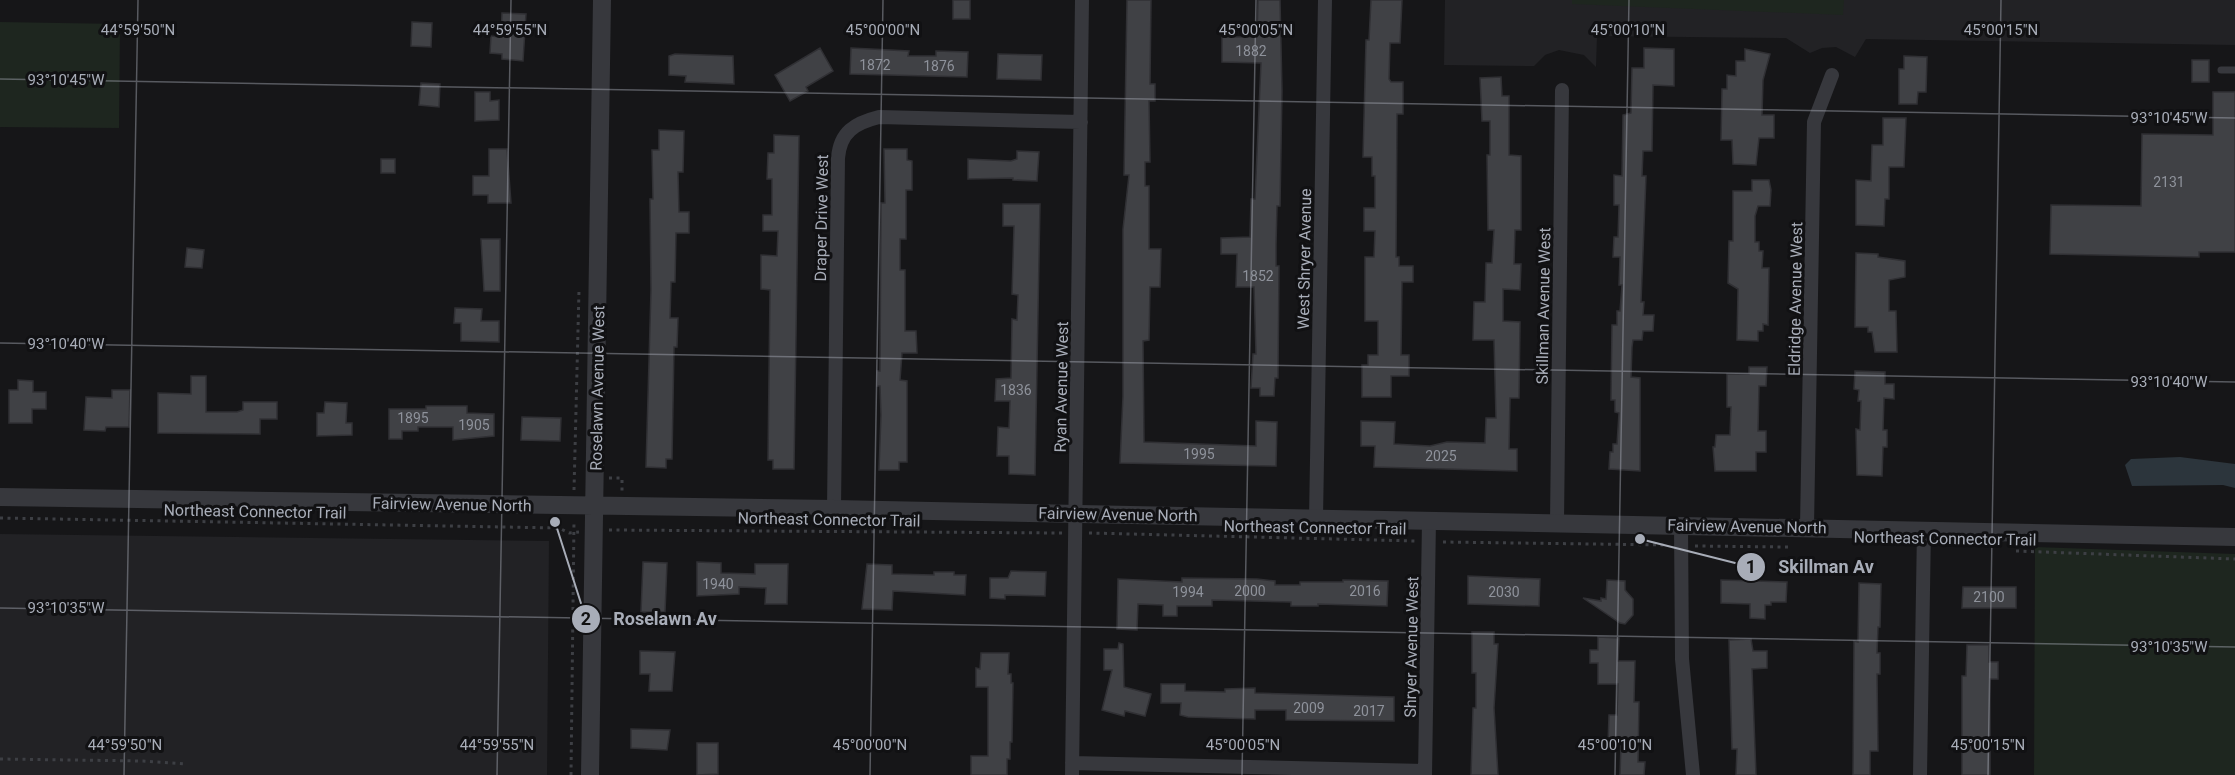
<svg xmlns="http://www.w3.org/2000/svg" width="2235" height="775" font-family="Roboto,sans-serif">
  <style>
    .built { fill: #222225 }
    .green { fill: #1e261f }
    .water { fill: #2c353c }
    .building { fill: #404145; stroke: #303034; stroke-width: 1.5 }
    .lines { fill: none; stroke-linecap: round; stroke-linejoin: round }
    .path { stroke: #3d3f44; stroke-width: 3; stroke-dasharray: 3 4.5; stroke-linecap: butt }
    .service { stroke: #37383d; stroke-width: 7 }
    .minor { stroke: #37383d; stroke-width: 14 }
    .tertiary { stroke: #37383d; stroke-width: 18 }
    .ticks { fill: none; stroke: #a8adb8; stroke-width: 1.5; stroke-opacity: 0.45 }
    .labels { text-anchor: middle; stroke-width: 6; stroke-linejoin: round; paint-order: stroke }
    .number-label { font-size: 14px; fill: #8e929b }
    .street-label { font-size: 16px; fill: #a8adb8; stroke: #111113 }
    .ticks-label { font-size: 15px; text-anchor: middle; fill: #a8adb8; stroke: #111113; stroke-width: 6; stroke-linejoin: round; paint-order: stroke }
    .leader { fill: none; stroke: #a8adb8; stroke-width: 2 }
    .callout-dot { fill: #a8adb8; stroke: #111113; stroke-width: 2 }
    .mark-label { font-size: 18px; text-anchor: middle; font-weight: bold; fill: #111 }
    .callout-label { font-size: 18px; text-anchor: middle; font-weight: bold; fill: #a8adb8; stroke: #111113; stroke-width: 6; stroke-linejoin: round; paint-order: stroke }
  </style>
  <rect width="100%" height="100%" fill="#161618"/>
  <!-- built -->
  <path class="built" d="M1445,0H2235V45L1866,39L1855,57L1836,47L1822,48L1810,53L1786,38L1597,36L1596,67L1584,55L1559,50L1545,55L1534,66L1444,65Z
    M0,534L549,541L547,775H0Z"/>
  <!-- green -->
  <path class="green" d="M1572,0H1844L1843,15L1572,4Z
    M0,22L120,24L119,128L0,127Z
    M2035,547L2235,554V775H2034Z"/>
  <!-- water -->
  <path class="water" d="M2180,457L2235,464V488L2223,485L2132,486L2125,465L2131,459Z"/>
  <!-- building -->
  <path class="building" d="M953,0H970V19H953Z
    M1127,0H1151L1150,84H1155V101H1149L1150,162H1145V186H1149V249H1161L1160,287H1150L1149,340L1143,341L1144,442L1256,446V421L1277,422L1276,466L1120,463L1123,396V229L1129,175H1124Z
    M1258,0H1280L1282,91L1280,206H1277L1276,245V266H1279L1278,378H1275L1274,396H1260V388H1251L1253,354H1256L1254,287H1236L1237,254H1221V238L1250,237L1251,199H1255L1261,63L1222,62V37H1257Z
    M1371,0H1402L1400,43H1390L1389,79L1391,82H1403V114H1397L1396,257H1399V266H1413V282H1402L1401,355H1409V376H1391V397H1362V365H1368V355H1378V321H1365V257H1374L1375,231H1364V208H1375V176H1372V157H1363L1366,40H1369Z
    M502,13L526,14L523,61L502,59V54L490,53L491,36L501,37Z
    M412,22L432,23L431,47L411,46Z
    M820,48L833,71L806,87L808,91L790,101L775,75Z
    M851,48L909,51L908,56H936V51L968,52L967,77L850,74Z
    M1644,48L1674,49V86L1653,85L1652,151H1643L1642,176H1646L1641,302H1644L1643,315H1654L1653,331H1643L1642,340H1633L1632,347L1631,377L1640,378V471L1609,469L1610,452H1613V444H1617L1619,413L1615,412V400H1611L1612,325H1617V311H1620L1622,285H1619L1620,257H1613L1614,237H1618L1619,205H1614V175L1622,176L1623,115L1631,113L1632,68H1644Z
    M1745,49L1770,54L1763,80L1762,115H1774V138H1759L1756,165L1733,164L1732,140H1721L1722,89H1727V75L1736,76V61H1745Z
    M675,54L733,56L734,84L685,82L686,76L669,75V56Z
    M998,54L1042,55L1041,80L997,79Z
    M1904,56L1927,57L1926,92H1918L1917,104H1899V69H1904Z
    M2192,60H2209V82H2192Z
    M1501,77L1502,96H1509V155L1521,156V230H1515L1514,264H1521L1520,290L1503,289V321L1520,322L1519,398H1510L1509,449H1517V471L1374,467L1375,446H1361V421L1395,422L1394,444L1430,446L1447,442L1485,443L1486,418H1496L1494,340H1473L1474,302H1485L1486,263H1492L1494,230H1488L1487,155H1490V121H1482L1480,78Z
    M421,83L440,84L439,107L419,105Z
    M475,92H490V101L499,100V120L475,121Z
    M2213,92H2235V252H2199V257L2050,254L2051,205L2141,206L2142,134L2213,135Z
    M1883,118H1906L1904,167H1889V199H1885L1884,226L1856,225V180L1871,181L1872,145H1883Z
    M659,130L684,131L683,172H678L679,212H689V233H676L675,282H671L670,318H678L677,347H674L672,459H666V468L646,467L651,290L650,199H653L652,150H659Z
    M774,135L799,136L794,469H773V460H768L770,290L761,289V255L777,256L778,231H763V215H772V179H767L768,153H774Z
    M489,149H507L511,203H488V195H473V176H489Z
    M884,149H907V160L912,161V190H906V239H900V270H905V331H916L917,353H902L900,380L907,381V462H899V470H879L881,415L880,386H877V371H880L881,203H885Z
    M1017,151L1039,152L1037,181L1013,180V178L968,179V159L1011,161L1017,159Z
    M381,159H395V173H381Z
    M1752,180H1769L1771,190L1770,206H1758L1755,216V242H1759V251H1763L1762,268H1769L1768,325L1763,324V331H1758V341L1737,340L1738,289L1728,283L1729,241H1733V191H1752Z
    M1003,204H1040L1035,475L1009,474V456H997L998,427L1009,428L1010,401H995L996,379L1011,378L1012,319L1017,320L1018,295L1012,294L1014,226H1003Z
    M481,239H500V291H484Z
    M187,248L204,250L202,268L185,267Z
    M1856,253L1878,254V257L1905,261V277L1889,280V311H1896L1897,352H1875L1872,332H1868V327H1855Z
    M455,308L482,309L481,321H499V342L461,341V323H454Z
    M1749,367H1767L1766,386H1759L1758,431H1766V452H1756V471H1715L1713,447H1715L1716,435H1730L1731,407H1727V374H1749Z
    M1855,371L1885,372V384H1894V399L1884,398L1883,430H1887V447H1883L1882,476L1857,475L1856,429L1860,430L1861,401H1858L1859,390L1854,389Z
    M191,376H206V412H237L243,410V402H277V419H260V434L158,433V393L191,394Z
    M18,380L33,381V392H46V409H32V423H9V390H18Z
    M112,390H130L129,427H106L105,431L84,430L86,397L112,398Z
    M325,402L347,403L346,423H352V435L317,436V413H324Z
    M426,406H467V413L494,414V436L453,440V427H418V431H402V439H389V409H426Z
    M522,417L561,418L560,441L521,440Z
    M643,562L667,563L665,612H641Z
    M697,562L721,563V573L755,574V564H788L787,604H765L766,588L739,587V594L697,596Z
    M867,564L892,565V574L934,575V572H954V575H966L965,595L893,591L892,610L862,609Z
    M1011,571L1046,572L1045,596L1005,595V599L990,598V578H1008Z
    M1468,576L1540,579L1539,606L1468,604Z
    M1182,578L1257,579L1275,581V585H1300V582H1343V580L1388,581L1387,606L1318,604V606H1291V602L1212,600V606H1177V616H1163V605L1138,604L1137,630L1117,629L1118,579L1182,582Z
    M1607,580L1625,581V590L1633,599V615L1625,624L1620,623L1583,598L1601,601V598L1606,599Z
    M1721,580L1787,582L1786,602H1771V605H1765V619L1750,618V604L1721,603Z
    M1859,583L1881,584L1880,627H1878L1877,653H1880V674H1877L1878,751H1870V775H1853L1854,641L1858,642Z
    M1963,587H2016V608H1962Z
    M1472,632H1494V644H1498L1494,708L1498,775H1471L1473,708H1476V673H1472Z
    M1598,637L1619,638L1618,661H1635L1634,702H1639L1638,762H1645L1644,775H1620L1621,744H1608L1609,715H1617L1618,684H1598V663H1590V650H1598Z
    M1751,639L1753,651H1767V668L1752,669L1756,775H1736L1737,749H1732L1729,640Z
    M1119,643L1123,644L1124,687L1151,694L1145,716L1125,711L1124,716L1102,710L1112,670H1104V649H1118Z
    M1967,645H1989V662H1998V679H1990V775H1962V676H1966Z
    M640,651L675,652L672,691H649L650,674H640Z
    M981,653H1009L1008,674H1011V683H1013L1012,742H1010V759H1007V775H971V756H988V687H976V668L980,669Z
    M1161,684H1185V691L1225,692V689L1255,688V693L1394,697V721L1286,720V710H1255V719L1188,717L1180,715L1181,703H1161Z
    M631,729L670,730L667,750L631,748Z
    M697,743H718V774L697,775Z"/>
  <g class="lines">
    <!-- path -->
    <path class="path" d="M609,478H622V491
      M574,490L579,290
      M0,518L559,528L569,533L579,532
      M609,530L1062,533
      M1089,533L1416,541
      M1443,542L1668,545
      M1695,546L1788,547
      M2016,551L2235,559
      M0,759L143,761L187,764
      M571,775L574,521"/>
    <!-- service -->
    <path class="service" d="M2221,70H2235"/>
    <!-- minor -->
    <path class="minor" d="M834,509L838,158C840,132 855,123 879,117L1081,122
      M1316,518L1325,0
      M1557,522L1562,90
      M1681,525L1682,659L1693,775
      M1807,527L1814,122L1832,75
      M1072,763L1425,771
      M1072,775L1082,0
      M1425,775L1429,520
      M1920,775L1924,529"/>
    <!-- tertiary -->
    <path class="tertiary" d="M0,497L834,509L2235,537
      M590,775L602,0"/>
  </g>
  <!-- ticks -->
  <path class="ticks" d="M0,79L2235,118M0,343L2235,382M0,608L2235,647M124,775L138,0M497,775L511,0M870,775L883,0M1242,775L1256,0M1615,775L1629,0M1988,775L2001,0"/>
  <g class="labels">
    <!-- number labels -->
    <g class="number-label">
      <text x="1251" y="56">1882</text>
      <text x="875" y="70">1872</text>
      <text x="939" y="71">1876</text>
      <text x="2169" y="187">2131</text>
      <text x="1258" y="281">1852</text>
      <text x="1016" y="395">1836</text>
      <text x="413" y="423">1895</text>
      <text x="474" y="430">1905</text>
      <text x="1199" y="459">1995</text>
      <text x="1441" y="461">2025</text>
      <text x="718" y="589">1940</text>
      <text x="1250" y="596">2000</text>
      <text x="1365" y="596">2016</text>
      <text x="1188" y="597">1994</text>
      <text x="1504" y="597">2030</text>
      <text x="1989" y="602">2100</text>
      <text x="1309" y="713">2009</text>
      <text x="1369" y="716">2017</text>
    </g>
    <!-- street labels -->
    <g class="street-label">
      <text transform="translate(821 218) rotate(-89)" y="6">Draper Drive West</text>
      <text transform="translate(1304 259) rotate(-89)" y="6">West Shryer Avenue</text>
      <text transform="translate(1795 299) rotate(-89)" y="6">Eldridge Avenue West</text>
      <text transform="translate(1543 306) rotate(-89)" y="6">Skillman Avenue West</text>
      <text transform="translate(1061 387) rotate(-89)" y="6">Ryan Avenue West</text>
      <text transform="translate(597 388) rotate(-89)" y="6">Roselawn Avenue West</text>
      <text transform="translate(452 504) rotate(1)" y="6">Fairview Avenue North</text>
      <text transform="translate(255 511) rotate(1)" y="6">Northeast Connector Trail</text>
      <text transform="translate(1118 514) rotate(1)" y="6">Fairview Avenue North</text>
      <text transform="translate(829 519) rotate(1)" y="6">Northeast Connector Trail</text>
      <text transform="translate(1747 526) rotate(1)" y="6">Fairview Avenue North</text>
      <text transform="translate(1315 527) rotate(1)" y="6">Northeast Connector Trail</text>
      <text transform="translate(1945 538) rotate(1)" y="6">Northeast Connector Trail</text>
      <text transform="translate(1411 647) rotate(-89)" y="6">Shryer Avenue West</text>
    </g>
  </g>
  <g class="ticks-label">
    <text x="138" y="35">44°59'50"N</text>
    <text x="510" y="35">44°59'55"N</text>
    <text x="883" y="35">45°00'00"N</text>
    <text x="1256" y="35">45°00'05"N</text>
    <text x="1628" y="35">45°00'10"N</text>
    <text x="2001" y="35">45°00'15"N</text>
    <text x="66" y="85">93°10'45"W</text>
    <text x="2169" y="123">93°10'45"W</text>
    <text x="66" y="349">93°10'40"W</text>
    <text x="2169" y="387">93°10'40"W</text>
    <text x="66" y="613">93°10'35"W</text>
    <text x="2169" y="652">93°10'35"W</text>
    <text x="125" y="750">44°59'50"N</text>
    <text x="497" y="750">44°59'55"N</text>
    <text x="870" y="750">45°00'00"N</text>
    <text x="1243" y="750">45°00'05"N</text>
    <text x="1615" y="750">45°00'10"N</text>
    <text x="1988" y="750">45°00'15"N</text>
  </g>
  <!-- callouts -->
  <path class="leader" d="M1640 539L1751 567M555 522L586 619"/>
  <g class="callout-dot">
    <circle cx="1640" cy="539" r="6"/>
    <circle cx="555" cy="522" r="6"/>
    <circle cx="1751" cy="567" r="15"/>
    <circle cx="586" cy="619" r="15"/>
  </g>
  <g class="mark-label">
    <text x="1751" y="573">1</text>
    <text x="586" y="625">2</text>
  </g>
  <g class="callout-label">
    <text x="1826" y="573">Skillman Av</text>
    <text x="665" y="625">Roselawn Av</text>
  </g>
</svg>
